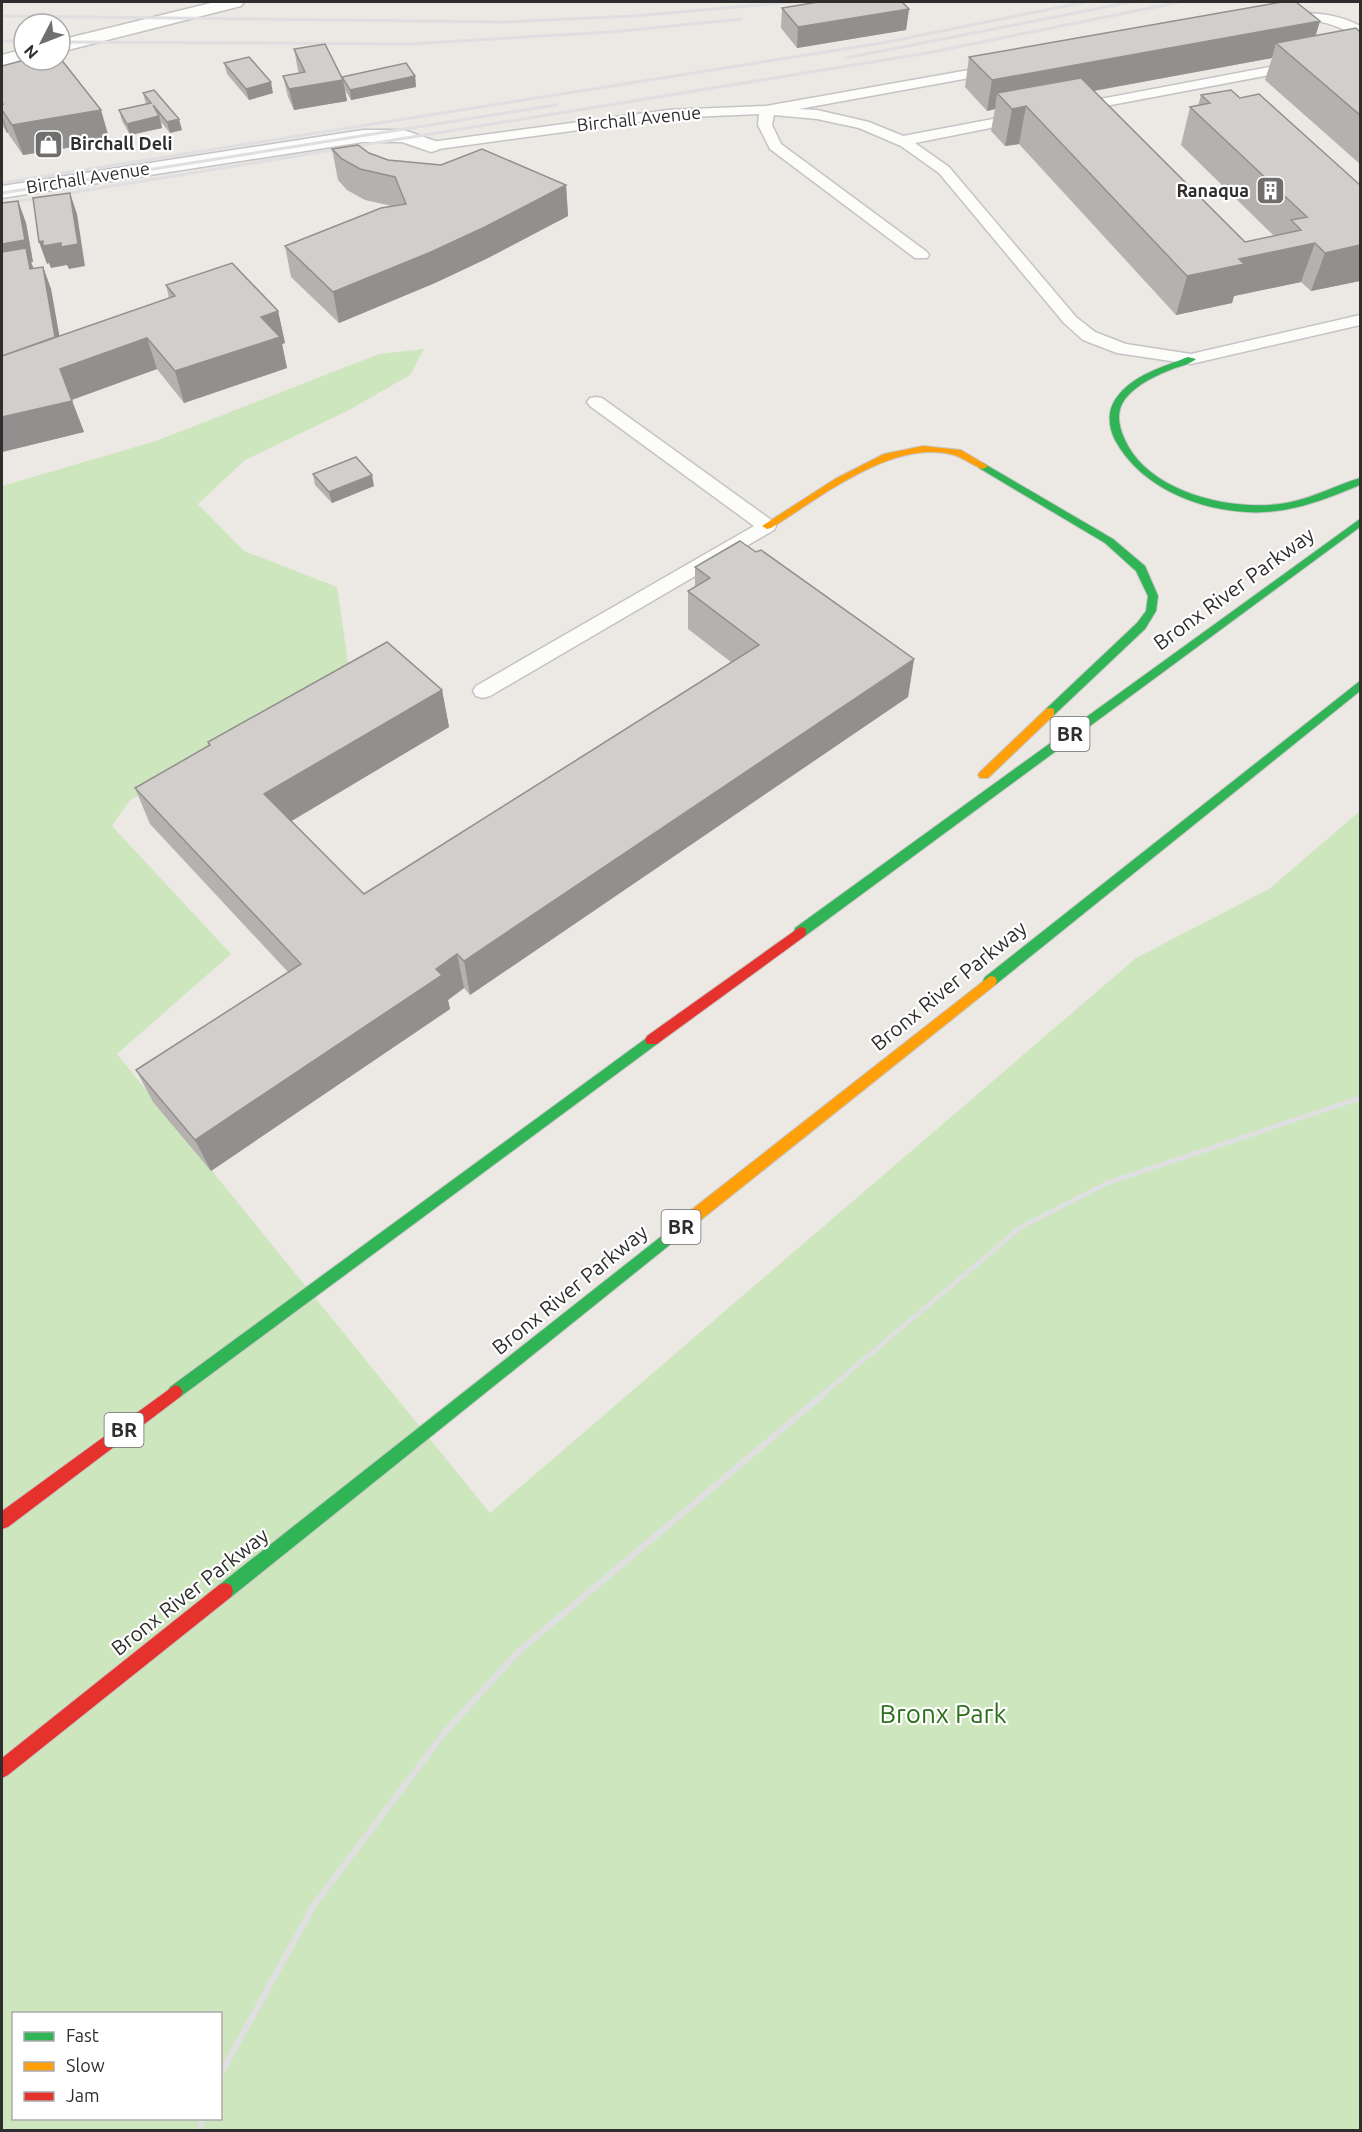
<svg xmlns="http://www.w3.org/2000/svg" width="1362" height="2132" font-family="Ubuntu,sans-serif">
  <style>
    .green { fill: #cee6be; fill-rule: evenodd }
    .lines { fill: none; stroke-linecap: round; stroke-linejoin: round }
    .lane-casing { stroke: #c5c4c5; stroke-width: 3 }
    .street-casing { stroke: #c5c4c5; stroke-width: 3 }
    .fast-casing { stroke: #c6c5c4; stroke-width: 2 }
    .slow-casing { stroke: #c6c5c4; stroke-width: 2 }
    .jam-casing { stroke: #c6c5c4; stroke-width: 2 }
    .lane { fill: #fcfcfb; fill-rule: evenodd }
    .street { fill: #fcfcfb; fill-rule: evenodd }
    .fast { fill: #30b455; fill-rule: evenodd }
    .slow { fill: #ff9f0a; fill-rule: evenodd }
    .jam { fill: #e5322d; fill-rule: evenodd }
    .rail-far2 { stroke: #dfdfe1; stroke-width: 3 }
    .rail-far1 { stroke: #dfdfe1; stroke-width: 4.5 }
    .rail { stroke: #dfdfe1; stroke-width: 6 }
    .wall { fill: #b4b1af }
    .shaded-wall { fill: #92908e }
    .building { fill: #d1cecb; stroke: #92908e; stroke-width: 1.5 }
    .labels { text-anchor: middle; stroke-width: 4.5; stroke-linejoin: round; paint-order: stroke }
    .far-street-label { font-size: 18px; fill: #2e2e2e; stroke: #fff }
    .far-poi-label { font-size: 18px; font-weight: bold; fill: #2e2e2e; stroke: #fff; text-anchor: start }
    .shield { fill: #fff; stroke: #6d6d6d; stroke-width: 1.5 }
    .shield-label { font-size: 20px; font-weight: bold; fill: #2e2e2e }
    .street-label { font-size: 21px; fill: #2e2e2e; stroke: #fff }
    .near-park-label { font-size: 26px; fill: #2c6e1b; stroke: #fff }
  </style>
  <rect width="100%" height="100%" fill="#ece8e4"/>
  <!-- green -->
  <path class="green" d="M424,349L410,375L349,410L245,460L198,504L244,551L337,587L351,683L263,733L130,800L112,826L231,954L117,1054L490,1513L1136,958L1269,889L1360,811V2130H2V486L156,441L379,354ZM14,2014H220V2118H14Z"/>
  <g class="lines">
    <defs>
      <path id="lane" d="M1301,13C1322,13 1342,16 1360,26V35C1342,31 1332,21 1310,21C1298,21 1280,27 1272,19L1279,15Z
        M1360,50V58L1074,112L1067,108L1074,104Z
        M997,65L1002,66L1004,69L1002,72L799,109L817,110L869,122L903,136L1025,113L1030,114L1032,117L1030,120L915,143L949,167L1076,317L1095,332L1126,344L1191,354L1360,315V325L1191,364L1117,353L1083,340L1064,323L939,173L901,146L859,128L817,119L774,115L772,125L781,144L927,252L929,255L927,258H915L770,149L758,125L759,114L668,118L431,150L424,146L431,142L668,110L766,106Z
        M596,397L602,398L774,522L776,526L774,530L490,696L483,698L476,696L473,691L476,686L754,526L590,406L587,402L590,398Z"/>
      <path id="street" d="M215,2H244L241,6L60,52V40Z
        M24,49V60H27L2,67V55Z
        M363,130H404L438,142L441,146L438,150L431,152L402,142H363L2,198V186Z"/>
      <path id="fast" d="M1188,357L1196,359C1190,364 1182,366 1175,368C1157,375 1138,383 1125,399C1114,414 1120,431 1128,446C1156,496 1240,513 1291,502C1315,497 1337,485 1360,478V485C1324,500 1286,515 1246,512C1195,509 1140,486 1115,440C1108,426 1107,410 1117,397C1133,375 1163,367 1188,357Z
        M983,463L1113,539L1145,566L1158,596L1156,611L1145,629L1054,715H1046V709L1137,623L1146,611L1148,596L1136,571L1105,543L979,468V464Z
        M1360,519V527L805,936H795L794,932L795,928Z
        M1360,681V691L995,985H985L983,981L985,977Z
        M652,1034L657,1036L659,1040L657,1044L180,1397L175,1399L170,1397L167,1392L170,1387Z
        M677,1224L682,1225L684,1230L682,1235L231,1597L225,1599L219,1597L217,1591L219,1585Z"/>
      <path id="slow" d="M923,446L961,450L988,466L983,469C973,466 964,458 954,455C893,438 820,498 771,528L767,529L762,526L835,479L884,454Z
        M1050,708L1054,709V715L988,778H980L978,775L980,772L1046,709Z
        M990,976L995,977L997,981L995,985L682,1235L677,1236L672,1235L670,1230L672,1225Z"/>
      <path id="jam" d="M800,927L805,928L806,932L805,936L657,1044H647L645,1040L647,1036Z
        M175,1385L180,1387L183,1392L180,1397L8,1527L2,1529V1511Z
        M225,1583L231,1585L233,1591L231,1597L8,1775L2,1778V1758L219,1585Z"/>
    </defs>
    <!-- lane casing -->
    <use href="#lane" class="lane-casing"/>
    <!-- street casing -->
    <use href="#street" class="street-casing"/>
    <!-- fast casing -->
    <use href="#fast" class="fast-casing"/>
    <!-- slow casing -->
    <use href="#slow" class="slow-casing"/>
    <!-- jam casing -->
    <use href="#jam" class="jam-casing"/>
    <!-- lane -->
    <use href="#lane" class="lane"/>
    <!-- street -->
    <use href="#street" class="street"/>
    <!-- fast -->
    <use href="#fast" class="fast"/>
    <!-- slow -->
    <use href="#slow" class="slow"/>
    <!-- jam -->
    <use href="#jam" class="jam"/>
    <!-- rail-far2 -->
    <path class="rail-far2" d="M2,16L504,22L635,16L792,2
      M2,41H24
      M60,42L409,44L611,32L741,19
      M846,58L1131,2
      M2,183L882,43L1086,2
      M2,193L556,105
      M2,204L927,53L1180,2"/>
    <!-- rail-far1 -->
    <path class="rail-far1" d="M823,1394L1021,1227L1107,1183L1360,1098"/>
    <!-- rail -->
    <path class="rail" d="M220,2075L314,1905L445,1732L518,1652L825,1393
      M199,2130L203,2118"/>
  </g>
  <!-- wall -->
  <path class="wall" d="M782,8L909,9L906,30L797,48L781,28Z
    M1320,21L1315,36L1360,32V164L1265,80L1272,58L1094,91L1245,242L1274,236L1181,145L1190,107L1198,106L1201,95L1240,98L1360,185V281L1311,291L1301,282L1234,296L1232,303L1176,315L1019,144L1005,146L991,131L995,109L987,111L965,87L969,57Z
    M294,49L342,77L415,76L416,87L351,100L345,90L347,101L294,110L288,97L283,76L299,73L298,70Z
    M224,63L273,93L249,100L227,74Z
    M2,66L110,141L23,155L9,135L8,132L7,133L2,125Z
    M143,93L182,130L170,133L161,122L162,128L130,135L122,121L119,110L146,104Z
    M332,149L369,153L388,160L566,185L568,216L488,258L435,283L339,323L291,277L285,246L392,206L365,200L347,190L338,180Z
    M18,201L26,223L33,262H31L34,269L43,267L51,289L59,336L169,298L166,285L278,311L285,343L282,344L287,368L184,403L157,369L72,400L84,432L2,452Z
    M313,474L374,486L332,503L315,485Z
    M695,567L914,659L908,697L470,995L464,988L448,1000L450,1009L211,1171L153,1102L136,1070L288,972L150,824L135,788L209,746L208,742L442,690L449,727L292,821L364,894L731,662L688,629V591L695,587Z"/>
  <!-- shaded-wall -->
  <path class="shaded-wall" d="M909,9L906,30L797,48L798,27Z
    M1320,21L1311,51L1276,43L1272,58L1010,106L997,93L995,109L987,111L992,80Z
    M415,76L416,87L351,100L350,90Z
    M343,80L347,101L294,110L289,89Z
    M271,82L273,93L249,100L246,89Z
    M1026,106L1019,144L1005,146L1012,109Z
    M101,110L110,141L23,155L12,125Z
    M2,115L8,132L7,133L2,118Z
    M159,116L162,128L130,135L127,124Z
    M179,119L182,130L170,133L167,122Z
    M566,185L568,216L488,258L435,283L339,323L333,292Z
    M70,193L77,214L85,266L69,269L67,265L51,268L49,263L47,264L39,242L43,241L61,243Z
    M18,201L26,223L33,262H31L34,270L2,267V244Z
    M1315,243L1301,282L1234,296L1232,303L1176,315L1187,276L1239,259Z
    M1360,245V281L1311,291L1325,253Z
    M43,267L51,289L65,367L147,338L157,369L71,400L60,371Z
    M278,311L285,343L282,344L287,368L184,403L175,371L261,317Z
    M72,401L84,432L2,452V417Z
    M372,475L374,486L332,503L329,492Z
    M914,659L908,697L470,995L464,961Z
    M442,690L449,727L276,830L264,794Z
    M457,954L464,988L448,1000L450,1009L211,1171L195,1140Z"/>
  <!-- building -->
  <path class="building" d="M818,2H902L909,9L798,27L782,8Z
    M1282,2H1296L1320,21L992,80L969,57Z
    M1356,28L1360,32V115L1276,43Z
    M325,44L343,80L289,89L283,76L305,72L294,49Z
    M249,57L271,82L246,89L224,63Z
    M60,58L101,110L12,125L2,110V104H3L2,102V66L24,60H60Z
    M406,63L415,76L350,90L342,77Z
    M1081,78L1245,242L1301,230L1291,220L1307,217L1190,107L1210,103L1201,95L1231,90L1240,98L1259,94L1360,185V245L1325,253L1315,243L1239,259L1244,264L1187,276L1026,106L1012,109L997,93Z
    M154,90L179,119L167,122L153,105L159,116L127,124L119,110L151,103L143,93Z
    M358,145L369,153L388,160L441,165L482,149L566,185L485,227L431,252L333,292L285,246L381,208L406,204L395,177L360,169L342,159L332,149Z
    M70,193L78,244L61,247V243L43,246V241L39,242L33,198Z
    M18,201L25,240L2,244V203Z
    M26,248L30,269L43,267L55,337L2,356V252Z
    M232,263L278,311L261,317L280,337L175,371L147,338L60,369L72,401L2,417V356L175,296L166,285Z
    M356,457L372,475L329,492L313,474Z
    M740,541L756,552L761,550L914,659L464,961L457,954L436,969L442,975L195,1140L136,1070L301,964L135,788L210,745L208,742L387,642L442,690L264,794L364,894L759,645L688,591L710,578L695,567Z"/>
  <!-- icons -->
  <defs>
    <symbol id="shop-square" viewBox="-11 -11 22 22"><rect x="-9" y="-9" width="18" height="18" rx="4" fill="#706f6e" stroke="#fff"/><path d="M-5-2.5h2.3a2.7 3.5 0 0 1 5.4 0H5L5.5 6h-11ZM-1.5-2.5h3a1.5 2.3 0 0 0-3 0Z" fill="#fff"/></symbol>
    <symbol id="building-square" viewBox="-11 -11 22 22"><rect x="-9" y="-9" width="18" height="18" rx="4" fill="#706f6e" stroke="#fff"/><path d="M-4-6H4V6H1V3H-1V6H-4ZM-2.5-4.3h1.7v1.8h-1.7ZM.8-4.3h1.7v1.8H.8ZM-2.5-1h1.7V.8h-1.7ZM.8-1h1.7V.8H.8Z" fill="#fff"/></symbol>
  </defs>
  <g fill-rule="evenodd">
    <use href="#shop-square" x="32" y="128" width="33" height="33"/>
    <use href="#building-square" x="1254" y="174" width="33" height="33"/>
  </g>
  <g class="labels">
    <!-- far-street labels -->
    <g class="far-street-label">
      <text transform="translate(639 119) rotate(-6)" y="6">Birchall Avenue</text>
      <text transform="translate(88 178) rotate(-9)" y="6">Birchall Avenue</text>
    </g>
    <!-- far-poi labels -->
    <g class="far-poi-label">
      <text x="70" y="150">Birchall Deli</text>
      <text x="1249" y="197" text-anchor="end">Ranaqua</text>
    </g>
    <!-- shield labels -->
    <g class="shield">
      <rect x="1050.5" y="717" width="39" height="34" rx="4.5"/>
      <rect x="661.5" y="1210" width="39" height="34" rx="4.5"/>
      <rect x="104.5" y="1413" width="39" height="34" rx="4.5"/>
    </g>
    <g class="shield-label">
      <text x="1070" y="741">BR</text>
      <text x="681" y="1234">BR</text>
      <text x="124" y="1437">BR</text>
    </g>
    <!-- street labels -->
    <g class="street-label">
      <text transform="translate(1234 589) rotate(-36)" y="7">Bronx River Parkway</text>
      <text transform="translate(949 986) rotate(-39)" y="7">Bronx River Parkway</text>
      <text transform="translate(570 1290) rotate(-39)" y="7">Bronx River Parkway</text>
      <text transform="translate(190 1592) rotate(-38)" y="7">Bronx River Parkway</text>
    </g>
    <!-- near-park labels -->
    <g class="near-park-label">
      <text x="943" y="1723">Bronx Park</text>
    </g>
  </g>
  <!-- border -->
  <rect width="1362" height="2132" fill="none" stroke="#2e2e2e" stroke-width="6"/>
  <!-- legend -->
  <rect x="12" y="2012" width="210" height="108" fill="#ffffff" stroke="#ababab" stroke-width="1.5"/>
  <rect x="24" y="2032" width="30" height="9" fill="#30b455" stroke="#ababab" stroke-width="1.5"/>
  <text x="66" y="2042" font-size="18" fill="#2e2e2e">Fast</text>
  <rect x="24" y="2062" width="30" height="9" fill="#ff9f0a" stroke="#ababab" stroke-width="1.5"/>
  <text x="66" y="2072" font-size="18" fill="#2e2e2e">Slow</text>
  <rect x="24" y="2092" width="30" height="9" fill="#e5322d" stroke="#ababab" stroke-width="1.5"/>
  <text x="66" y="2102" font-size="18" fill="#2e2e2e">Jam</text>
  <!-- north arrow -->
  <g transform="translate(42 42) rotate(228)"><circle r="28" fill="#ffffff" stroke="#ababab" stroke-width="1.5"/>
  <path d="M0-4.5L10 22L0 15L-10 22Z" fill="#706f6e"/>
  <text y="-9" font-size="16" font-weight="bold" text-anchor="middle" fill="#2e2e2e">N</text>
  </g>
</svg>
